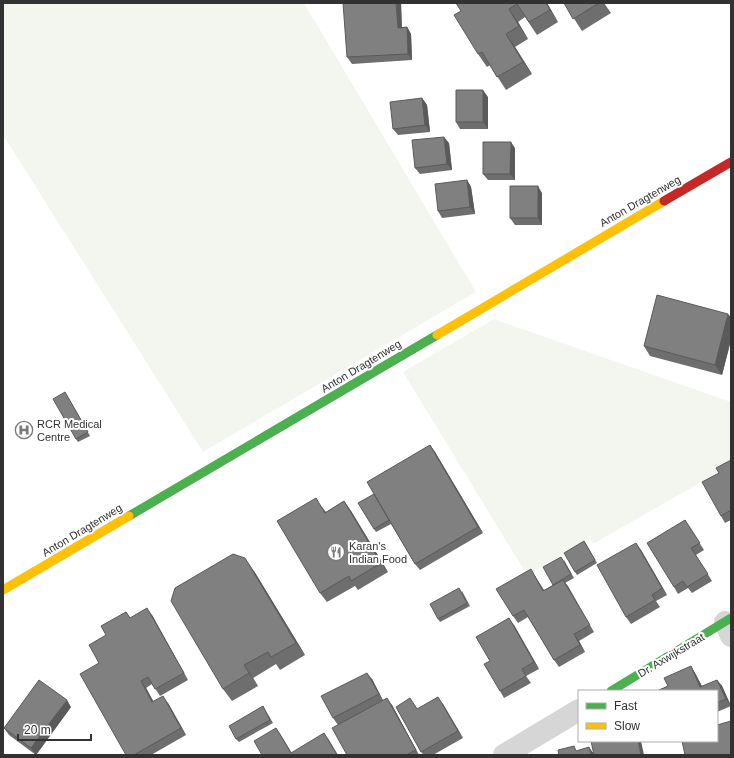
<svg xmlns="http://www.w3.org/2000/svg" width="734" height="758" font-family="Arial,sans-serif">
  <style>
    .green { fill: #f3f6ee }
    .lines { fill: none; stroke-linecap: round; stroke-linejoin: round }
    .street { stroke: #d6d6d6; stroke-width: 22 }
    .fast { stroke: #4caf50; stroke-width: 9 }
    .slow { stroke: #ffc107; stroke-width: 9 }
    .jam { stroke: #c62828; stroke-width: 9 }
    .wall { fill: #6e6e6e }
    .shaded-wall { fill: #5a5a5a }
    .building { fill: #808080; stroke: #5a5a5a }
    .labels { text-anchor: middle; stroke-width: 4; stroke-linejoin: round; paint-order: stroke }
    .street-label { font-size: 11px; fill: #323232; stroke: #fff }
    .poi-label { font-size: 11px; fill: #323232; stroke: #fff; text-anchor: start }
  </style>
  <rect width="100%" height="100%" fill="#fff"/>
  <!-- green -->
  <path class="green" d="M3,3H304L476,292L203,452L3,135Z
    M494,319L731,402V465L593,544L590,539L527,575L403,372Z"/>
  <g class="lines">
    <!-- street -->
    <path class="street" d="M725,622L731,636
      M504,755L579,710"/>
    <!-- fast -->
    <path class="fast" d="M129,516L437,335
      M611,691L731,618"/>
    <!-- slow -->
    <path class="slow" d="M437,335L664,201
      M3,590L129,516"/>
    <!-- jam -->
    <path class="jam" d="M664,201L731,162"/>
  </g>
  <!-- wall -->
  <path class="wall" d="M401,3L402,28L407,27L411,34L412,60L352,64L347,57Z
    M456,3H547L558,22L537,35L525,17L518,22L528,39L515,47L532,74L506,90L490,65L487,67L478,54L461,11Z
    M564,3H604L611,13L582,31Z
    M488,97V129H460L456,122Z
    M422,98L427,105L430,132L398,135L393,129Z
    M449,143L452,170L420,174L415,168Z
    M515,148V180H488L483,174Z
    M467,180L471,187L475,214L442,218L438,211Z
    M542,193V225H515L510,218Z
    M731,317V340L722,375L650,356L644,346Z
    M65,392L90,436L78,442L76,439Z
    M430,445L435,452L483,533L420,570L415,564L391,524L376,532L374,529V494Z
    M731,460V520L725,523L721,516L719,473Z
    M344,501L351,511L388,572L358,590L355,586L327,602L320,593L322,507L326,512Z
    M685,520L704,550L696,555L712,581L692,593L688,588L678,594L674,587Z
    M586,544L597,563L577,575L575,572Z
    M641,550L667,595L656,601L660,607L631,624L626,617Z
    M564,560L574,578L565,583L594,632L579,641L585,652L559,667L554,660L528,617L518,623L513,616L535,576L544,590L553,585Z
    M254,571L305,655L280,670L276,664L253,678L258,686L232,701L223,689Z
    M462,591L470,606L440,622L438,619Z
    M126,612L130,618L152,615L188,680L160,696L152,684L146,688L153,701L168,703L186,735L151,755H126L99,663L106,635Z
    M514,625L539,669L526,676L531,683L504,698L500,691L490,661Z
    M691,666L695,673L702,686L717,680L722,686L731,706L717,712V691L668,686Z
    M372,679L383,700L392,705L419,755H347L338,725L333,718Z
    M443,704L463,738L433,755H424L421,752L415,705L417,709Z
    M263,706L273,723L239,742L236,739Z
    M71,707L36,755L9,735L4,728Z"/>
  <!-- shaded-wall -->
  <path class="shaded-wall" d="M396,3H401L402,35L398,28Z
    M546,3H547L558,22L550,10Z
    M509,9L518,22L528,39L519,26Z
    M407,27L411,34L412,60L408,54Z
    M506,34L515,47L532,74L523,62Z
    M483,90L488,97V129L483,122Z
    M422,98L427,105L430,132L425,125Z
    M444,137L449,143L452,170L447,164Z
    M511,142L515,148V180L510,174Z
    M467,180L471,187L475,214L470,207Z
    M538,186L542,193V225L538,218Z
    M728,314L731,317V340L722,375L715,365Z
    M430,445L435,452L483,533L478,527Z
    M344,501L351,511L388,572L381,563Z
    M636,543L641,550L667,595L662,588Z
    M245,558L254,571L305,655L296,643Z
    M531,569L535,576L548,597L543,591Z
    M563,580L568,586L594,632L590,625Z
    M147,608L152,615L188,680L184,673Z
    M509,618L514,625L539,669L534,662Z
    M574,634L579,641L585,652L580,645Z
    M244,665L253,678L258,686L249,673Z
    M691,666L695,673L704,691L700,687Z
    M367,673L372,679L383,701Z
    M717,680L722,686L731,706L726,699Z
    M141,681L146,688L157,708L152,702Z
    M163,696L168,703L186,735L181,728Z
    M438,697L443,704L463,738L458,731Z
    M387,698L392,705L419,755L416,750Z
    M67,700L71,707L36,755L31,748Z
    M276,728L281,735L293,755H292Z
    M324,733L329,740L338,755H337Z
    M638,741H641L644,755H641Z
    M589,747L594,754V755H591Z"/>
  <!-- building -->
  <path class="building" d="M343,3H396L398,28L407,27L408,54L347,57Z
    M456,3H546L550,10L529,22L517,4L509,9L519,26L506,34L523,62L497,77L482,52L478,54L454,15L461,11Z
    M564,3H599L573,19Z
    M456,90H483V122H456Z
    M422,98L425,125L393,129L390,102Z
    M444,137L447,164L415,168L412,140Z
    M483,142H511L510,174H483Z
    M467,180L470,207L438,211L435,184Z
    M510,186H538V218H510Z
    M657,295L728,314L715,365L644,346Z
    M65,392L88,432L76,439L53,399Z
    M430,445L478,527L415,564L367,482Z
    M731,460V510L721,516L702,482L719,473L716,468Z
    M374,494L389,520L374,529L358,503Z
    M316,498L325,513L344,501L381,563L351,581L349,576L320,593L277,521Z
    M685,520L700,543L691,548L708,574L687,587L683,581L674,587L647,543Z
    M584,541L595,560L575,572L564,553Z
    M636,543L662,588L652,595L655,600L626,617L597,565Z
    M233,554L245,558L296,643L271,657L268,652L244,665L249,673L223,689L171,601L175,588Z
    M561,557L571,574L553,585L543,567Z
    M531,569L543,591L563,580L590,625L574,634L580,645L554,660L524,610L513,616L496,589Z
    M459,588L467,603L438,619L430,604Z
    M147,608L184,673L155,689L148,677L141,681L152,702L163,696L181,728L134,755H126L80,674L99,663L89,645L106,635L101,626L126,612L130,618Z
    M509,618L534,662L522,669L526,676L500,691L484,664L490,661L476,637Z
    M691,666L700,687L717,680L726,699L717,703V691H657L668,686L664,678Z
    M367,673L379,694L333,718L321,696Z
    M39,680L67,700L31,748L4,728Z
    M438,697L458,731L421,752L396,707L410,698L417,709Z
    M387,698L416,750L406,755H347L332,728Z
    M263,706L270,720L236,739L229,726Z
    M731,721V755H685L682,741H717V725Z
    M276,728L291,753L324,733L337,755H262L254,741Z
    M591,741H638L641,755H594Z
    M574,746L576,751L589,747L591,755H559L558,750Z"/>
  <!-- icons -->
  <defs>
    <symbol id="hospital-ring" viewBox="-11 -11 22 22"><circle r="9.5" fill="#fff" stroke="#7a7a7a" stroke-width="1.5"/><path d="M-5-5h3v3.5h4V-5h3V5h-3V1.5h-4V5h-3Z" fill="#7a7a7a"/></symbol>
    <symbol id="restaurant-ring" viewBox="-11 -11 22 22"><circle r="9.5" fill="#fff" stroke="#7a7a7a" stroke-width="1.5"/><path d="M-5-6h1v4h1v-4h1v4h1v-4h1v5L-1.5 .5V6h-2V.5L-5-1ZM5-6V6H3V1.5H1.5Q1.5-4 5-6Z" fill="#7a7a7a"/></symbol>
  </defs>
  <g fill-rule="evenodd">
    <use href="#hospital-ring" x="14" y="420" width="20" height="20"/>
    <use href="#restaurant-ring" x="326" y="542" width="20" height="20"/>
  </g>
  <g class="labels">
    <!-- street labels -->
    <g class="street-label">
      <text transform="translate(640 201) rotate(-30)" y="4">Anton Dragtenweg</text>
      <text transform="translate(361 366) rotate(-31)" y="4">Anton Dragtenweg</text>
      <text transform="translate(82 530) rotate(-31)" y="4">Anton Dragtenweg</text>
      <text transform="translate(671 655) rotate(-31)" y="4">Dr. Axwijkstraat</text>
    </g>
    <!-- poi labels -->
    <g class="poi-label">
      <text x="37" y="428">RCR Medical<tspan x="37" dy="13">Centre</tspan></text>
      <text x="349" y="550">Karan's<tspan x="349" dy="13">Indian Food</tspan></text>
    </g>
  </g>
  <!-- border -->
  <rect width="734" height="758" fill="none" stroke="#323232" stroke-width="8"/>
  <!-- legend -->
  <rect x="578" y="690" width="140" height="52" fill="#ffffff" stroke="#adadad"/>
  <rect x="586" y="703" width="20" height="6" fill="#4caf50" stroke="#adadad"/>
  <text x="614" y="710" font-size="12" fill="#323232">Fast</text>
  <rect x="586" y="723" width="20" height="6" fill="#ffc107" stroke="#adadad"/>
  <text x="614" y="730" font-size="12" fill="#323232">Slow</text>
  <!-- scale -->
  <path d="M18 734v6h73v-6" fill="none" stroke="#323232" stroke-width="2"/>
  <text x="24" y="734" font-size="12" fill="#323232" stroke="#ffffff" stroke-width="3" paint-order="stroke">20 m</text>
</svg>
